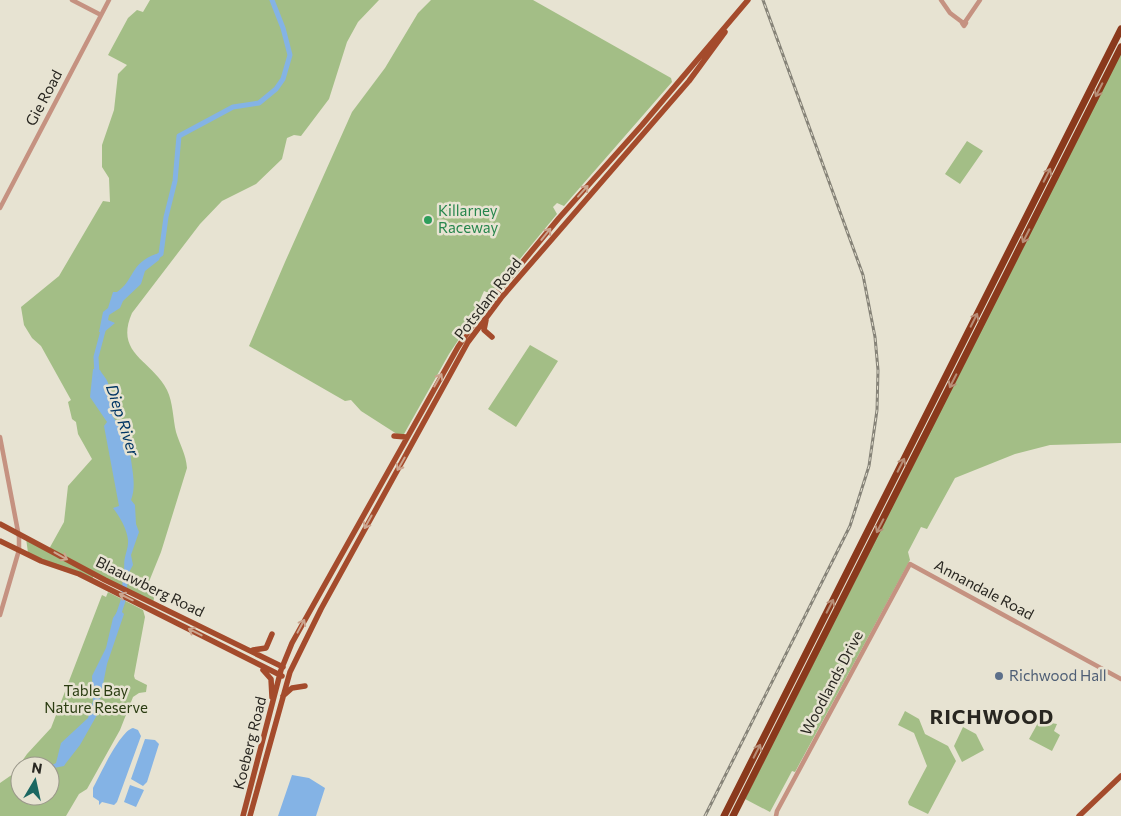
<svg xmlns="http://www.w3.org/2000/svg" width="1121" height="816" font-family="Commissioner,sans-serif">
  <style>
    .green { fill: #a3be86; fill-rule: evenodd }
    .water { fill: #84b3e5 }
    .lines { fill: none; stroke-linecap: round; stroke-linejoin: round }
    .river { stroke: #84b3e5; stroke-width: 5 }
    .tertiary { stroke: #c59281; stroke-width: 4.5 }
    .primary { stroke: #a44b2c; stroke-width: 5.5 }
    .motorway { stroke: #8a391c; stroke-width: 7 }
    .rail-casing { stroke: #868378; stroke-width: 3 }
    .rail { stroke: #e7e3d2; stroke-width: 1; stroke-dasharray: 4; stroke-linecap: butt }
    .oneway { stroke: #b88e77 }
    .oneway2 { stroke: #cca690 }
    .leisure-dot { fill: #2e9e5b; stroke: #e7e3d2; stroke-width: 2 }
    .service-dot { fill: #5c6f8a; stroke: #e7e3d2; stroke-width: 2 }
    .labels { text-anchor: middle; stroke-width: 5; stroke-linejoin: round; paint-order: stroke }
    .street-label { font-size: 15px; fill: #292721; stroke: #e7e3d2 }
    .leisure-label { font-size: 15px; fill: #27864d; stroke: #e7e3d2; text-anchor: start }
    .service-label { font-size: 15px; fill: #4e5e75; stroke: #e7e3d2; text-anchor: start }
    .park-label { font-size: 15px; fill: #2b3d12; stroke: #e7e3d2 }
    .water-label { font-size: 16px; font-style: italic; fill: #023664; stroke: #e7e3d2 }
    .district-label { font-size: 20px; font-weight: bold; letter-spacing: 1px; fill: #292721; stroke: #e7e3d2 }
  </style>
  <rect width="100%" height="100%" fill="#e7e3d2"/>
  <!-- green -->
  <path class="green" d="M150,0H379L358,22L347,42L329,99L301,136L294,135L287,138L282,159L256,184L222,201L200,224L132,313C114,354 152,360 167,390C173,402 173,419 176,432C180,445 186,454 187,468L161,552L148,584L154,598L153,603L49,549L64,522L68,486L92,459L78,434L76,422L72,419L68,402L71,400L41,346L32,338L24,325L21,307L59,276L103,201L110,202L109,178L102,167V145L114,110L118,74L127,65L108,55L128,18L137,10L143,12Z
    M431,0H533L671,78L672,82L570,199L564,206L557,203L553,207L557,214L491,294L484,291L471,321L449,354L404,434L400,436L361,411L351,400L345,401L249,346L285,262L352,112L385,68L418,13Z
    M1121,53V443L1050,445L1015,454L955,478L927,529L921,527L908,552L910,560L795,772L792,771L770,812L745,799Z
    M967,141L983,151L960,184L945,174Z
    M530,345L558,361L516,427L488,409Z
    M26,538L94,575L92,580L28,553Z
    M108,592L143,610L145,617L134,676L135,679L147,685L146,692L139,693L133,697L120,730L87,789L79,794L66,816H0V783L13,774L27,754L51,728L102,595L106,597ZM20,766H50V796H20Z
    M905,711L919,719L925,734L948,746L956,761L928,814L909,805L908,802L927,766L914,733L898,725Z
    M1039,721L1057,724L1054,731L1060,735L1052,751L1029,739Z
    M963,727L976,734L984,750L962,762L954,746Z"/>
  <!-- water -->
  <path class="water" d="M156,254H161L159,260L145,271L141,284L123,301L120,308L109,315L108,320L115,323L103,333L99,332L103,312L108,308L113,292H117C134,281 130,263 156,254Z
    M93,369L100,370C102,374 107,379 108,383C113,399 104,417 123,425L124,440L130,443C129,462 138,482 131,500L135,505L136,524L139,532L131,555L133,565L128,574C119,563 129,552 128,540C127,529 120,517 113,508L119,506L104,426L107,422L90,397Z
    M119,609L124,614L107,664L97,715L80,745L66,763L64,766L54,768L50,777V766L56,763L61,743L88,718L93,701L92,676L106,648L113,618Z
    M133,728L138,730L141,736L117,802L114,805L102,802L99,805V801L93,797V788C100,775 120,731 133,728Z
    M145,739L155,740L159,744L147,782L143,786L131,779Z
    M292,775L309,778L325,788L316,816H278Z
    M130,785L144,790L136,807L124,802Z"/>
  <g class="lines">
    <!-- river -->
    <path class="river" d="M155,258L161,254L166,217L175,181L179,136L233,107L259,103L276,89L283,79L290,55L283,28L272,0
      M97,375L96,357L104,327
      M118,616L123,601L127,565"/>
    <!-- tertiary -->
    <path class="tertiary" d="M72,0L101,15
      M941,0L950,13L962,22
      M964,22L966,23L964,26L962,23Z
      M965,22L980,0
      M0,208L109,0
      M0,437L19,537V550L0,615
      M776,816L777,811L910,564L1121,679"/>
    <!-- primary -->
    <path class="primary" d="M486,320L484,330L492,337
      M394,436L406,437
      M0,524L105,580L283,667
      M0,541L41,561L79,574L282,676
      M253,650L266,648L272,634
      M263,670L271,679L272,697
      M283,696L292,688L305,686
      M243,816L281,670L292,643L458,347L482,311L559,218L642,125L748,0
      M250,816L290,672L321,609L468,342L501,298L689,81L725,32
      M1079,816L1121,776"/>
    <!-- motorway -->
    <path class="motorway" d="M724,816L1121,29
      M733,816L1121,47"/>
    <defs>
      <path id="rail" d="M705,816L850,526L869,466L877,410L878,370L875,337L863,275L763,0"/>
    </defs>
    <!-- rail casing -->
    <use href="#rail" class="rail-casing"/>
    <!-- rail -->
    <use href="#rail" class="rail"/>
  </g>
  <!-- one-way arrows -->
  <defs><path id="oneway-shaft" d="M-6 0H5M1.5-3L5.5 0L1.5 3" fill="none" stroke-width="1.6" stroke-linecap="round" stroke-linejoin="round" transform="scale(1.25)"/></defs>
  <g class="oneway">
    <use href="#oneway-shaft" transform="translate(1099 90) rotate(117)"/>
    <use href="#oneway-shaft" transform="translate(1047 175) rotate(-63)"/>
    <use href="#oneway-shaft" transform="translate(1026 236) rotate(117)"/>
    <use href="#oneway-shaft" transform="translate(974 320) rotate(-63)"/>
    <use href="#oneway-shaft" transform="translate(953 381) rotate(117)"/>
    <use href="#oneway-shaft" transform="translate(901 465) rotate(-63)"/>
    <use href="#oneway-shaft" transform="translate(880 526) rotate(117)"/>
    <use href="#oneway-shaft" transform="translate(830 606) rotate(-63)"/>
    <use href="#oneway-shaft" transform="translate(757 751) rotate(-63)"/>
  </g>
  <g class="oneway2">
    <use href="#oneway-shaft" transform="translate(583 191) rotate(-48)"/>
    <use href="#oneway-shaft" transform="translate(546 234) rotate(-51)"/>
    <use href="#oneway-shaft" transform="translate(438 380) rotate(-60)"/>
    <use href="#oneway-shaft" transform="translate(401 464) rotate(120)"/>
    <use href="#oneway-shaft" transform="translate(368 522) rotate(119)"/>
    <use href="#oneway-shaft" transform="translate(61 556) rotate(29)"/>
    <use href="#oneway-shaft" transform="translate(126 597) rotate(-154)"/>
    <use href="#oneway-shaft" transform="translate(301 626) rotate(-62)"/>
    <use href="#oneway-shaft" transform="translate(195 632) rotate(-153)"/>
  </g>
  <!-- markers -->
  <circle class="leisure-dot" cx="428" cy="220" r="5"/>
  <circle class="service-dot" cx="999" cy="676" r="5"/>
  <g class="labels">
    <!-- street labels -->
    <g class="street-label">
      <text transform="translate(44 98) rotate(-62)" y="5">Gie Road</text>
      <text transform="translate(488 299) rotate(-52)" y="5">Potsdam Road</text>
      <text transform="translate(150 587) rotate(26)" y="5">Blaauwberg Road</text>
      <text transform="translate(984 590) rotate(28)" y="5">Annandale Road</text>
      <text transform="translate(832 683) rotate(-62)" y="5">Woodlands Drive</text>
      <text transform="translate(250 743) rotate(-76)" y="5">Koeberg Road</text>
    </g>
    <!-- leisure labels -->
    <g class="leisure-label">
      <text x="438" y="216">Killarney<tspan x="438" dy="17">Raceway</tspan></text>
    </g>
    <!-- service labels -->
    <g class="service-label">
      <text x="1009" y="681">Richwood Hall</text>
    </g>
    <!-- park labels -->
    <g class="park-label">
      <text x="96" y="696">Table Bay<tspan x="96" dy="17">Nature Reserve</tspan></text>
    </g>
    <!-- water labels -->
    <g class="water-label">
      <text transform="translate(123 420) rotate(72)" y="6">Diep River</text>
    </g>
    <!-- district labels -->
    <g class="district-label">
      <text x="992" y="724">RICHWOOD</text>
    </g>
  </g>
  <!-- north arrow -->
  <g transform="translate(35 781) rotate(9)"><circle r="24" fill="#e7e3d2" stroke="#9b988b"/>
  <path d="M0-4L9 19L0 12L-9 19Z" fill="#1b6761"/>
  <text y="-8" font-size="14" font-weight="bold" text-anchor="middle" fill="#292721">N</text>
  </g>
</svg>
